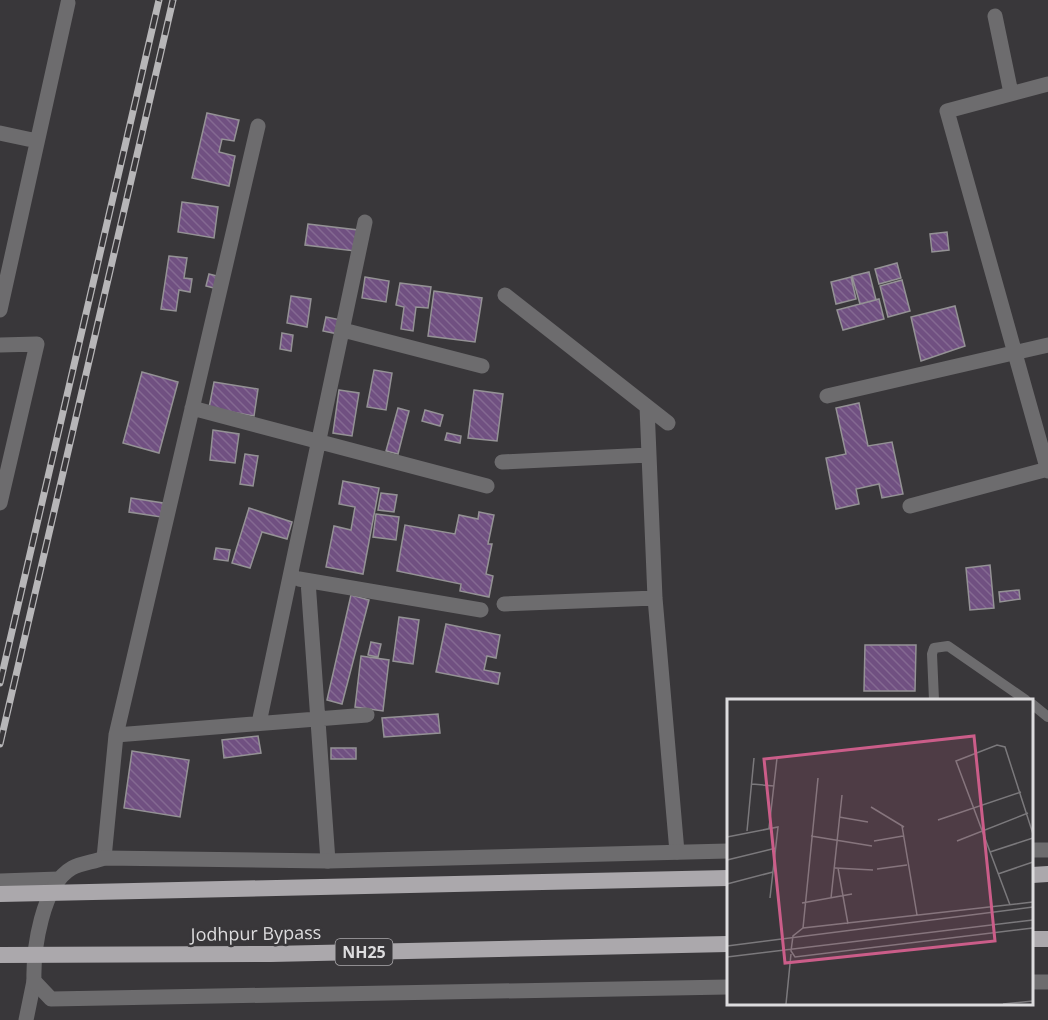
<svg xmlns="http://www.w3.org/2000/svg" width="1048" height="1020" font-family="'Open Sans',sans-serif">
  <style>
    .building { fill: url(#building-back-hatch); stroke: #949295; stroke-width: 1.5 }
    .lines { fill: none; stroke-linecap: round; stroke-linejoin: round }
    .service { stroke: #6d6c6e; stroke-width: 10 }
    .minor { stroke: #6d6c6e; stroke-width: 15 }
    .tertiary { stroke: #6d6c6e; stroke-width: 15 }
    .trunk { stroke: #aba8ac; stroke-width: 16 }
    .rail-casing { stroke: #b7b6b8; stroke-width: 7 }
    .rail { stroke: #39373a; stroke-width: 4.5; stroke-dasharray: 14; stroke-linecap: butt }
    .trunk-bridge { stroke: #aba8ac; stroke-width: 16 }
    .labels { text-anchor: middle; stroke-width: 5; stroke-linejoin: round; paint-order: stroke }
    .shield { fill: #39373a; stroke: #acaaad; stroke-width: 1.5 }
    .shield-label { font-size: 16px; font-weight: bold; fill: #dddcde }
    .street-label { font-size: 18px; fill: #dddcde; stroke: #39373a }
    .inset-road { fill: none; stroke: #7b797c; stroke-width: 1.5 }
    .view { fill: #cb5d89; fill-opacity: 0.15; stroke: #cb5d89; stroke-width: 3 }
    .inset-edge { fill: none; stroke: #dddcde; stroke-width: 3 }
  </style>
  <defs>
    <pattern id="building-back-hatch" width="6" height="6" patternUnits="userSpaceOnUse" patternTransform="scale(1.5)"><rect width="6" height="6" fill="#705081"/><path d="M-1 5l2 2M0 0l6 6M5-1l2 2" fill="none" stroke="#846992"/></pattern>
  </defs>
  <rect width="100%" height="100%" fill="#39373a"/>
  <!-- building -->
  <path class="building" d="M207,113L239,120L234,141L222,139L219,152L235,156L229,186L192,178Z
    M182,202L218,207L214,238L178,232Z
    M308,224L358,230L355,251L305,245Z
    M947,232L949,250L932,252L930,234Z
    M169,256L187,258L184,278L192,279L190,292L179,290L176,311L161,309Z
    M897,263L901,278L879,284L875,269Z
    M869,272L876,300L860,304L852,276Z
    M209,274L217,276L214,288L206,286Z
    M365,277L389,281L386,302L362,298Z
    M851,277L856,299L836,304L831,282Z
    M902,280L910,311L888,317L880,286Z
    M400,283L431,287L428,308L416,307L413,331L401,329L404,307L396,305Z
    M434,291L482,298L475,342L428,336Z
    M291,296L311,299L307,327L287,323Z
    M879,299L884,319L843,330L837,310Z
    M955,306L965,346L921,361L911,317Z
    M326,317L341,320L338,334L323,331Z
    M282,333L293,335L291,351L280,349Z
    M374,370L392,373L386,410L367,407Z
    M142,372L178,382L159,453L123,443Z
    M214,382L258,389L254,416L209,408Z
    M339,390L359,393L352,436L333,433Z
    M474,390L503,394L497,441L468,438Z
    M859,403L868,446L892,442L903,494L882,498L879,484L856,489L859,504L836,509L826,458L846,454L836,408Z
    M398,408L409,411L398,454L386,451Z
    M425,410L443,415L440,426L422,421Z
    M213,430L239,434L235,463L210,460Z
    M447,433L461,436L460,443L445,440Z
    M245,454L258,456L253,486L240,484Z
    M343,481L379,488L363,574L326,567L334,526L351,530L355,507L339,504Z
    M381,493L397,495L394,512L378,510Z
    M131,498L163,503L161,517L129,512Z
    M249,508L292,522L287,539L262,532L250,568L232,563Z
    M479,512L494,515L488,544H492L486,574L493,576L489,597L460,591L461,584L397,571L405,525L455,534L459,515L478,519Z
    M376,514L399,517L396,540L373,537Z
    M216,548L230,550L228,561L214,559Z
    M990,565L994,608L970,610L966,568Z
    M1019,590L1020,599L1000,602L999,592Z
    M351,595L369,600L342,704L327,700Z
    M399,617L419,620L413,664L393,661Z
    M446,624L500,635L496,658L487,656L484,670L500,673L498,684L436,672Z
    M371,642L381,644L378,657L368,655Z
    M865,645H916L915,691H864Z
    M361,656L389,660L383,711L355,707Z
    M438,714L440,733L384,737L382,718Z
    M258,736L261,753L224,758L222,740Z
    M331,748H356V759H331Z
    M132,751L189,760L180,817L124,808Z"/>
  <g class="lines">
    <!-- service -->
    <path class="service" d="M934,700L932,654L934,648L948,646L1026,700
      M1032,704L1048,717"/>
    <!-- minor -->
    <path class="minor" d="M995,16L1011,93
      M1048,84L947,111L1048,471
      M0,133L37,141
      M505,295L668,423
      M0,310L68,3
      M343,330L482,366
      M0,345L37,344L0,503
      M827,396L1048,345
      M647,407L655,598L677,852
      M192,408L487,486
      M502,462L649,455
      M910,506L1048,469
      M299,579L481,610
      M308,581L328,861
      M504,604L655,598
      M259,723L365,222
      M116,735L367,715
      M104,858L116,735L258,126
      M0,881L59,879
      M26,1020L34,981"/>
    <!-- tertiary -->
    <path class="tertiary" d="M1032,850H1048
      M728,851L328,861L104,858C94,862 81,863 72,868C42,885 33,950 34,981L51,999L728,987
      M1032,982H1048"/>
    <!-- trunk -->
    <path class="trunk" d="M1032,875L1048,874
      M1032,939H1048"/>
    <defs>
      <path id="rail" d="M0,683L159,0
        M0,744L173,0"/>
    </defs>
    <!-- rail casing -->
    <use href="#rail" class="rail-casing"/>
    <!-- rail -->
    <use href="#rail" class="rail"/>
    <!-- trunk-bridge -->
    <path class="trunk-bridge" d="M0,894L728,878
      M0,955L271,954L728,944"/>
  </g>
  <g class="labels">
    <!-- shield labels -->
    <rect class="shield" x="335.5" y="939" width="57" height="26" rx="4.5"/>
    <g class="shield-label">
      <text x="364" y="958">NH25</text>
    </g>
    <!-- street labels -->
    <g class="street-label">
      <text transform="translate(256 934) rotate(-1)" y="6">Jodhpur Bypass</text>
    </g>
  </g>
  <!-- overview -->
  <g transform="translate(727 699)">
    <rect width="306" height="306" fill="#39373a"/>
    <path class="inset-road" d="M25,85L47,87M144,108L177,128M112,118L141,123M211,121L294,93M175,127L190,216M42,129L50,59M20,132L27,59M84,137L145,147M0,138L51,128L43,199M147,142L176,137M230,142L301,114M263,153L306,139M0,161L49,149M108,169L146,171M111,169L121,225M150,170L180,166M271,175L306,163M0,185L46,173M104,199L115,96M306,203L76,229L66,237L64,252L68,258L306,229M75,204L125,195M283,206L229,62L270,46L278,48L306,135M76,229L91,79M0,247L306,208M0,258L306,221M59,305L64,255M276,305L306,302"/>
    <path class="view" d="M247,37L268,242L58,264L37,60Z"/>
    <rect width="306" height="306" class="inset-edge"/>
  </g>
</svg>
